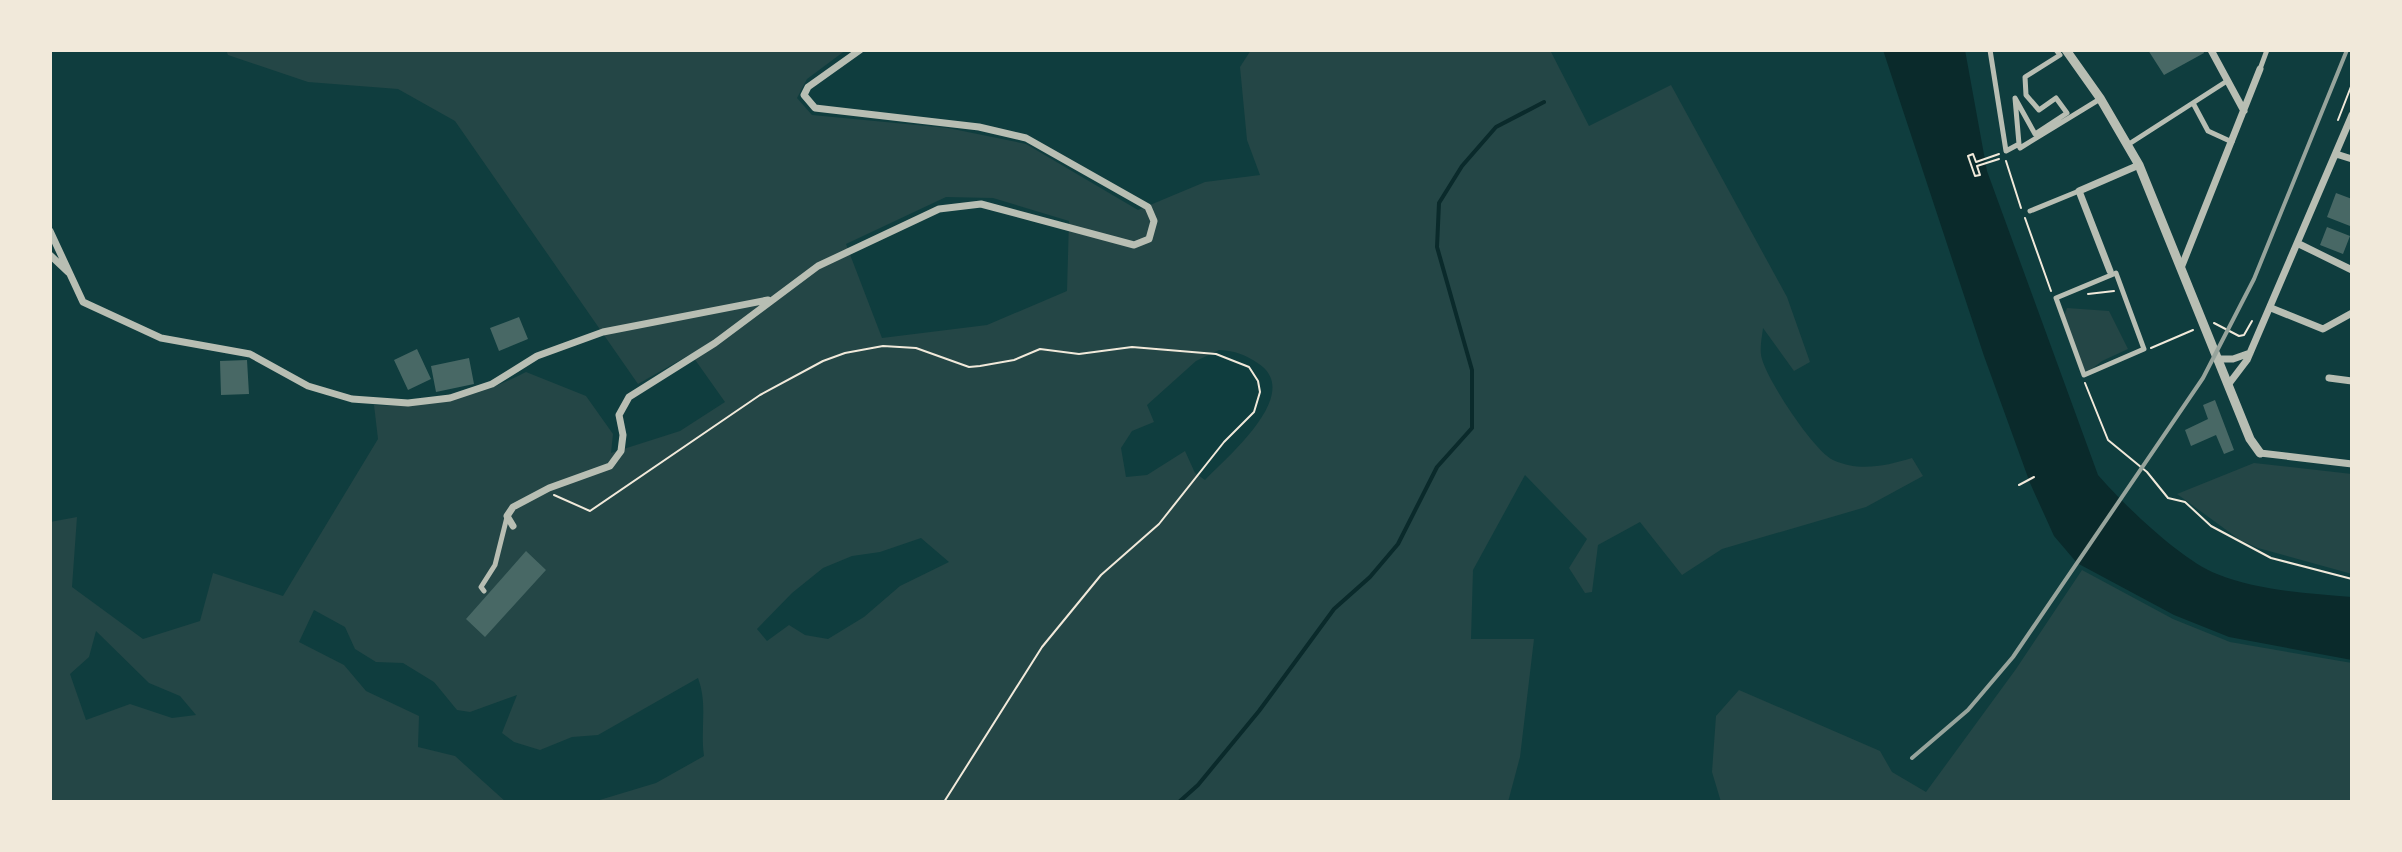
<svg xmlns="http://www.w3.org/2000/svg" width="2402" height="852" font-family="'Varela Round',sans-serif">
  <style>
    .green { fill: #244646; fill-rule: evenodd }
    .water { fill: #0a2a2b }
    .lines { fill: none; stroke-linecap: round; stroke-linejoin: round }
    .stream { stroke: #0a2a2b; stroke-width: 4 }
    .building { fill: #486865 }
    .path { stroke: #f1e9da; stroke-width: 2 }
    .pedestrian { stroke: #b8beb3; stroke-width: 5 }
    .minor { stroke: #b8beb3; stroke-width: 7 }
    .tertiary { stroke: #b8beb3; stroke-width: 9 }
    .rail { stroke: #97a49c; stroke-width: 4 }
  </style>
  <rect width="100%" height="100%" fill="#0f3d3e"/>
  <!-- green -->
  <path class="green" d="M226,50H846L807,79L797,98L812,115L948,128L1026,144L1138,210L1205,182L1260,175L1247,140L1240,67L1251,50H1550L1589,126L1671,85L1787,297L1810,362L1794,371L1763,328C1762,337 1759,350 1762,359C1768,381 1813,450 1833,460C1859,472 1886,466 1912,458L1923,476L1866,507L1722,549L1682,575L1640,522L1598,545L1592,592L1585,593L1569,568L1587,539L1525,475L1473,570L1471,639H1534L1520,757L1508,802H593L656,783L704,756C700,728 708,705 698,678L598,735L572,737L540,750L514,742L502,733L517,695L470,712L457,710L434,682L403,663L376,662L355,649L345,627L314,610L299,642L344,665L366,691L419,716L418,747L455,756L506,802H50V522L77,517L72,587L143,639L200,621L213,573L283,596L378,439L374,405C430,408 476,398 526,372L586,396L613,434L611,453L680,431L725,402L691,354L638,384L455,121L398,89L308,82L228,55ZM946,197L993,198L1069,221L1067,291L987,325L882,338L846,244ZM1219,350C1236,351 1244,354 1259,364C1303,394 1227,457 1205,480L1195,473L1185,451L1147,475L1126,477L1121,448L1132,431L1154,422L1147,405L1196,361ZM921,538L949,562L900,586L864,617L828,639L805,635L789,625L767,641L757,629L792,593L823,568L852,556L880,552ZM96,631L149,683L180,696L196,715L172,718L130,704L86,720L70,674L89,657Z
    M2067,308L2109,311L2128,349L2102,361L2084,375L2063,318Z
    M2254,463L2352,474V574L2258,548L2240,540L2177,494Z
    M2082,570L2173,619L2230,642L2352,663V802H1721L1712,772L1716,716L1739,690L1880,751L1892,772L1926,792L2016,669Z"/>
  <!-- water -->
  <path class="water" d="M1883,50H1965L1987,171L2098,475C2124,505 2181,560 2217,574C2259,591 2308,593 2352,597V660L2229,637L2174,615L2077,563L2054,536L2030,483L1984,356Z"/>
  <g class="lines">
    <!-- stream -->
    <path class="stream" d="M1179,802L1198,785L1259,711L1334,609L1370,577L1398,544L1437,467L1472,428V370L1437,247L1439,203L1462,166L1496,127L1544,102"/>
  </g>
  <!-- building -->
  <path class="building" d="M2148,50H2203L2204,53L2164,75Z
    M2336,193L2352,199L2350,226L2327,217Z
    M2327,227L2350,236L2343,254L2320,245Z
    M519,317L528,339L499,351L490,328Z
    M417,349L431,379L408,390L394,360Z
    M469,358L474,384L436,392L431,366Z
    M247,360L249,394L221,395L220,361Z
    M2215,400L2234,450L2224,454L2216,435L2191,446L2185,430L2208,419L2203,405Z
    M526,551L546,570L485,637L466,619Z"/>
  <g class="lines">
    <!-- path -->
    <path class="path" d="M2338,120L2352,84
      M1999,159L1977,166L1980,175L1975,176L1968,156L1973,154L1976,162L1999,154
      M2006,161L2021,208
      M2025,218L2051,291
      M2088,294L2114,291
      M2214,323L2239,336L2244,335L2252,321
      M2151,348L2193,330
      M2085,383L2108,440L2147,472L2168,498L2185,502L2211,526L2271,558L2352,579
      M2019,485L2034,477
      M554,495L590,511L760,395L823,361L845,353L883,346L916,348L969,367L980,366L1014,360L1040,349L1079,354L1132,347L1216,354L1249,367L1258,381L1260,392L1254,412L1224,442L1159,524L1101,575L1042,647L944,802"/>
    <!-- pedestrian -->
    <path class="pedestrian" d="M1990,50L2006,151L2019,144L2015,98L2035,134L2067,113L2056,98L2039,110L2026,95L2025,77L2060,55L2056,50
      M2260,69L2267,50
      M2193,103L2208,131L2232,142
      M2129,144L2227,81
      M2020,148L2100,99
      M2030,211L2079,191
      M2116,273L2144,349L2084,375L2056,298Z
      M484,591L481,587L495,565L507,517"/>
    <!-- minor -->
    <path class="minor" d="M2211,50L2244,111
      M2336,154L2352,159
      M50,231L83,302L161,338L250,354L308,386L352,399L408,403L450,398L492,384L537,356L603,332L768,300
      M2299,244L2352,270
      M50,255L68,272
      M2181,268L2260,69
      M2110,271L2079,191L2139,165
      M2271,308L2323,329L2352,313
      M2217,359H2233L2250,353
      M2329,378L2352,381
      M2228,385L2247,360L2352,115
      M2260,453L2352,464
      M513,526L507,516L513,507L549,488L610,466L621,451L623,435L619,415L629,397L715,343L818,266L939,209L981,204L1134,245L1149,239L1154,221L1148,207L1026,138L979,127L815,108L804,95L808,87L860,50"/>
    <!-- tertiary -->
    <path class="tertiary" d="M2066,50L2100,98L2139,165L2250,439L2260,453"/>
    <!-- rail -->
    <path class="rail" d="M1912,758L1968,710L2013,657L2203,378L2254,279L2347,50"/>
  </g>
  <!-- border -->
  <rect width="2402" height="852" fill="none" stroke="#f1e9da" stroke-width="104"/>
</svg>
